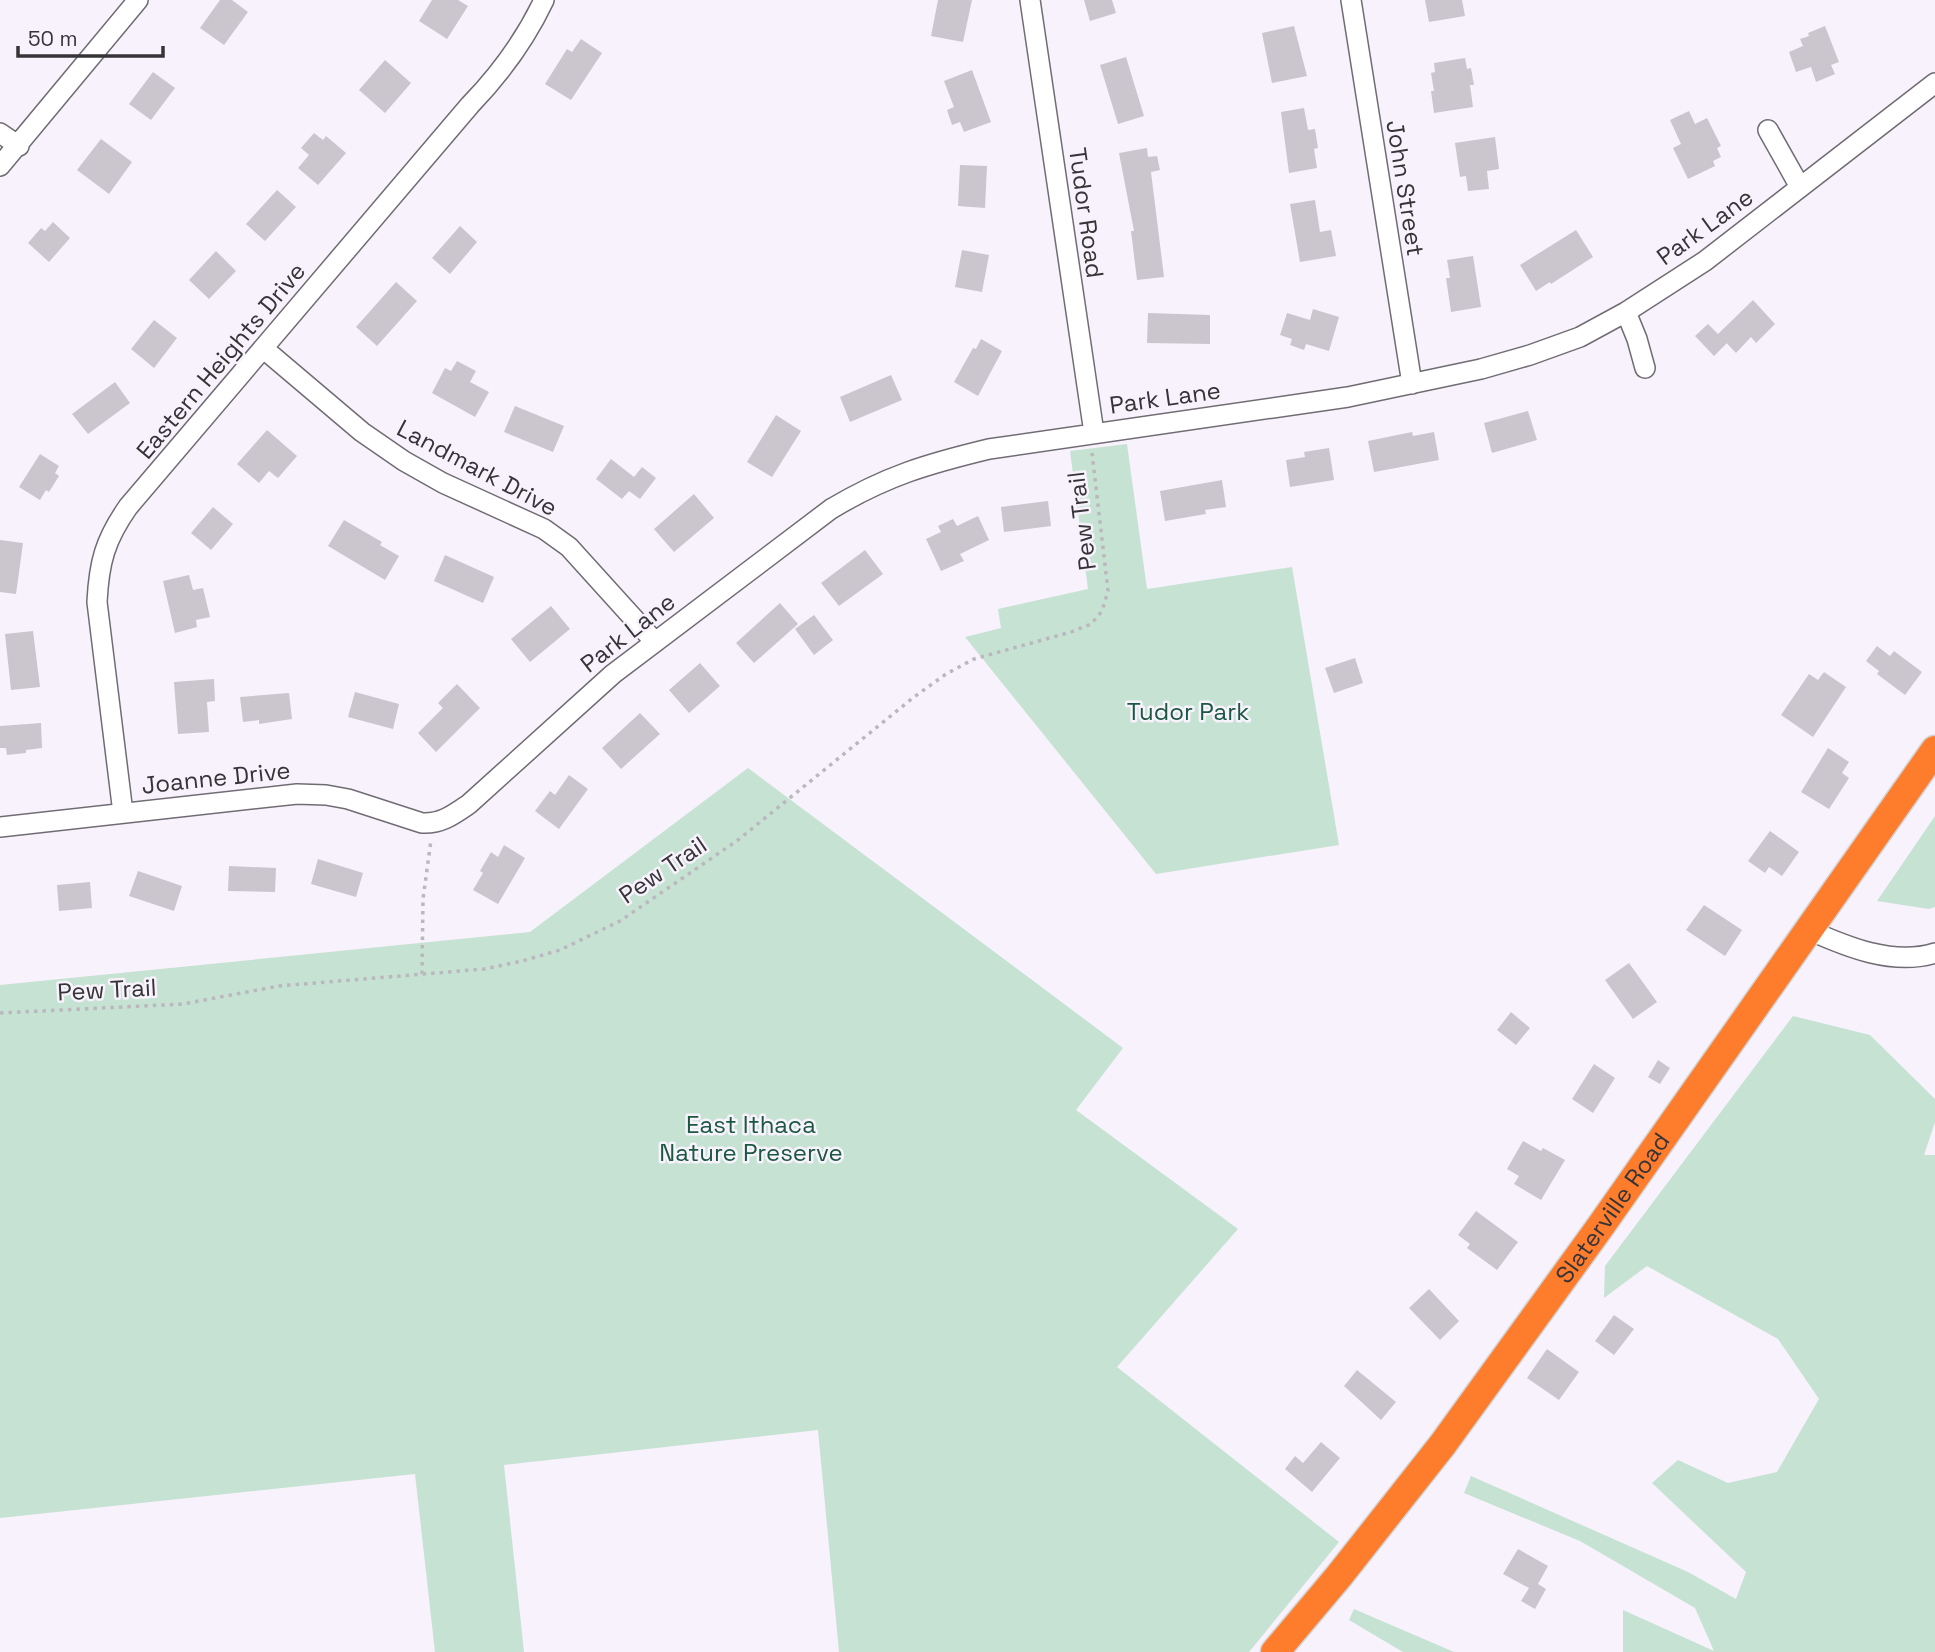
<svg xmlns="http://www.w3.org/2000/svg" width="1935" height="1652" font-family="'Space Grotesk',sans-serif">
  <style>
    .green { fill: #c6e2d3 }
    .building { fill: #cbc6ce }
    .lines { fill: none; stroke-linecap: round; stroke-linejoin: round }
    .minor-casing { stroke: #716c74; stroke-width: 22 }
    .highway-casing { stroke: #d3d2d3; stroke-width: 31 }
    .path { stroke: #bbb7bf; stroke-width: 3.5; stroke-dasharray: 3.5 5; stroke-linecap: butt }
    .minor { stroke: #fff; stroke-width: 19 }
    .highway { stroke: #fe7d2c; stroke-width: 28 }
    .labels { text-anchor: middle; stroke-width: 5; stroke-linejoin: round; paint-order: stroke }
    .street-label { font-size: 24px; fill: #363437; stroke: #f7f2fb }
    .park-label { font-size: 24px; fill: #1b5840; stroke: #f7f2fb }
  </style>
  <rect width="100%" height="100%" fill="#f7f2fb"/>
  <!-- green -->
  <path class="green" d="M1127,444L1147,589L1292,567L1339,845L1156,874L965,637L1001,628L998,609L1088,589L1070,451Z
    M748,768L1123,1048L1076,1110L1238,1229L1117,1367L1339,1542L1249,1652H839L818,1430L504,1465L524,1652H435L415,1474L0,1518V985L530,932Z
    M1935,816V907L1929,909L1877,901Z
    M1793,1016L1870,1035L1935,1099V1122L1924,1155H1935V1652H1623V1610L1714,1651L1695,1608L1580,1541L1464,1493L1471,1476L1688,1572L1736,1599L1746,1572L1652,1483L1678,1460L1728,1483L1777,1472L1819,1399L1778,1339L1647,1266L1604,1298L1605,1266Z
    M1354,1609L1454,1652H1403L1349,1620Z"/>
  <!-- building -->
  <path class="building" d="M220,0H232L248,12L224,45L200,28Z
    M432,0H458L468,6L447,39L419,21Z
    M938,0H972L963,42L931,36Z
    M1084,0H1112L1116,13L1090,21Z
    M1425,0H1462L1465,16L1429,22Z
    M1294,26L1307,76L1272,83L1262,33Z
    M1825,26L1839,62L1831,65L1835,74L1816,82L1811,67L1796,72L1789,52L1803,46L1800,39L1809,36L1808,33Z
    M581,39L602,53L571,100L545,84L567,49L572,52Z
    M1126,57L1144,116L1118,124L1100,65Z
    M1465,58L1467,69L1471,68L1474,85H1470L1473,107L1434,113L1431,91H1434L1431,73L1435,72L1434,63Z
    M385,60L411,83L385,113L359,90Z
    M972,70L991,122L964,132L960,122L952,125L947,110L954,107L944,81Z
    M153,72L175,88L151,120L129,104Z
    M1304,108L1308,130L1315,129L1318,148L1314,149L1317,168L1289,173L1281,112Z
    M1689,111L1695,124L1707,118L1721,146L1717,148L1721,157L1713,161L1715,166L1688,179L1673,148L1681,144L1670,120Z
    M314,133L323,140L326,136L346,153L318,185L298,168L309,155L301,148Z
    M1495,137L1499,169L1487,171L1489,189L1468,191L1466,176L1460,177L1455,143Z
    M101,139L132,162L109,194L77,170Z
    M1147,148L1148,157L1157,156L1160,170L1151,172L1164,277L1137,280L1131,231H1134L1119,153Z
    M960,165L987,166L985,208L958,206Z
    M277,190L296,207L265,241L246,224Z
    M1315,200L1320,232L1331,230L1336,256L1300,262L1290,204Z
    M53,222L70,238L49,262L28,243L41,228L45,231Z
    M460,226L477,242L450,274L432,258Z
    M1576,230L1593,257L1551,284L1550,282L1536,291L1520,265Z
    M962,250L989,255L982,292L955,287Z
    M216,251L236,271L209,299L189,280Z
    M1473,256L1481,307L1451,312L1446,278H1450L1447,260Z
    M396,282L417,301L377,346L356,327Z
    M1753,300L1775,324L1756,343L1751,337L1736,353L1718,334Z
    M1313,309L1339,317L1329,351L1306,344L1304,350L1290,345L1292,339L1280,335L1287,313L1310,320Z
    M1148,313L1210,315V344L1147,343Z
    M154,320L177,338L154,368L131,349Z
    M1708,324L1727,343L1714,356L1695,336Z
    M981,339L1002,351L978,396L954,382L973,348L976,349Z
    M457,361L476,371L470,382L489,392L475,417L432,393L445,368L451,371Z
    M891,375L902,400L850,422L840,397Z
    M115,382L130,403L88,434L72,414Z
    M515,406L564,426L553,452L504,432Z
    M1528,411L1537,440L1492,453L1484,423Z
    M776,415L801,431L772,477L747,462Z
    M267,430L297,456L278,478L269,471L259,483L237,464Z
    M1412,432L1413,436L1434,432L1439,460L1374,472L1368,441Z
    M1329,448L1334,480L1290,487L1286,460L1305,457L1304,452Z
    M40,454L59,466L55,473L59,476L49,492L46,490L40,500L19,487Z
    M611,459L634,477L642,467L656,478L640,499L629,491L622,499L596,479Z
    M1222,480L1226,507L1205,510L1206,514L1165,521L1160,491Z
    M694,494L714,518L674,552L654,529Z
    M1048,501L1051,526L1004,532L1001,507Z
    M213,507L233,524L211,550L191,533Z
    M978,516L989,540L960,554L964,561L941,571L926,539L941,532L938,526L953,519L957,526Z
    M344,520L382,542L380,545L399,556L385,580L328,546Z
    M0,540L23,543L16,594L0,592Z
    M865,550L883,574L839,606L821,583Z
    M445,555L494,577L483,603L434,581Z
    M189,575L193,590L203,588L210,617L196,620L197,627L175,633L163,581Z
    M780,603L798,624L754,663L736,643Z
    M551,606L570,629L530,662L511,639Z
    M814,615L833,640L814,655L795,629Z
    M33,631L40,687L11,690L5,634Z
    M1877,646L1890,656L1894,651L1922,672L1905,695L1877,674L1879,671L1866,661Z
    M1355,658L1363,683L1334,693L1325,668Z
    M700,663L720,686L689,713L669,690Z
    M1824,672L1846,687L1813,737L1781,715L1809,674L1818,680Z
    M214,679L215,701L207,702L209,732L178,734L174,682Z
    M457,684L480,708L436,752L418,733L443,708L438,703Z
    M355,692L399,704L393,729L348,717Z
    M289,693L292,719L259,724V720L243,722L240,697Z
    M640,713L660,734L621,769L602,748Z
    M41,723L42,748L26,750V753L7,755L6,748H0V726Z
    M1828,748L1849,762L1842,773L1849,778L1829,809L1801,792Z
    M569,775L588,789L559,829L535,811L550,791L555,795Z
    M1770,831L1799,852L1782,876L1769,867L1765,873L1748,861Z
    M504,845L525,858L498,904L473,890L483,873L480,871L491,852L498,857Z
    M318,859L363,873L356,897L311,884Z
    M229,866L276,868L275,892L228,891Z
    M138,871L182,886L174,911L129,896Z
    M90,882L92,908L59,911L57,885Z
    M1704,905L1742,930L1725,956L1686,930Z
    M1629,963L1657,1002L1633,1019L1605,980Z
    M1511,1012L1530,1028L1516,1045L1497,1030Z
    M1658,1060L1670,1068L1660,1084L1648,1077Z
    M1594,1064L1615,1078L1593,1113L1572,1099Z
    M1523,1141L1541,1151L1543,1148L1565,1160L1541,1200L1514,1184L1519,1176L1507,1169Z
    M1476,1211L1518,1242L1497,1270L1467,1248L1470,1244L1458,1235Z
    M1429,1289L1459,1321L1440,1340L1409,1308Z
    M1614,1315L1634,1329L1614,1355L1595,1341Z
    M1547,1349L1579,1372L1559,1400L1527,1378Z
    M1357,1370L1396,1402L1381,1420L1344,1386Z
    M1321,1442L1340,1458L1312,1492L1285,1469L1295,1456L1303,1463Z
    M1518,1549L1548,1566L1538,1584L1546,1589L1535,1609L1521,1601L1529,1588L1503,1574Z"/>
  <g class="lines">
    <defs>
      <path id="minor" d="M1030,0L1094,433
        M1351,0L1412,384
        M1768,130L1800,187
        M0,133L19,146
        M0,166L138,0
        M1626,312L1637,339L1645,368
        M264,349L362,432L404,461L443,483L544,529L569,547L655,642
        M123,813L97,602C99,562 105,540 128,507L470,105C501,73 525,40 544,0
        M0,827L297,794L326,795L348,799L422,823C441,824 453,815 469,804L613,674L831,509C886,476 927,464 989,449L1348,397L1481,369L1530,355L1580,337L1626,312L1705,261L1935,83
        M1809,930C1847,947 1893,966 1935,953"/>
      <g id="highway">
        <path id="s1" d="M1275,1652L1339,1576L1443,1444L1600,1227L1935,750"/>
      </g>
    </defs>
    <!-- minor casing -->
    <use href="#minor" class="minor-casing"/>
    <!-- highway casing -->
    <use href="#highway" class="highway-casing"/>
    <!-- path -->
    <path class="path" d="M422,974L423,899L431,840
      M0,1013L183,1004L279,986L484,969L522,961L560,950L620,921L738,840L914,697L946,674L974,659L1071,632L1091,624L1102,611L1108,591L1092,453"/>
    <!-- minor -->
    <use href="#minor" class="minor"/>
    <!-- highway -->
    <use href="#highway" class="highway"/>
  </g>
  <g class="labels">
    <!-- street labels -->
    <g class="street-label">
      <text transform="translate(1405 188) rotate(81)" y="8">John Street</text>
      <text transform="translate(1086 213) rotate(82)" y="8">Tudor Road</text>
      <text transform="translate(1705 227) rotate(-36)" y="8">Park Lane</text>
      <text transform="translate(221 361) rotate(-50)" y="8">Eastern Heights Drive</text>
      <text transform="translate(1165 398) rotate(-8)" y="8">Park Lane</text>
      <text transform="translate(477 468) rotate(28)" y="8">Landmark Drive</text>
      <text transform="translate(1082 521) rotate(-97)" y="8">Pew Trail</text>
      <text transform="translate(628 633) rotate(-38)" y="8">Park Lane</text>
      <text transform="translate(216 778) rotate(-6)" y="8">Joanne Drive</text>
      <text transform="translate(663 870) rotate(-34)" y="8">Pew Trail</text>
      <text transform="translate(107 990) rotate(-3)" y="8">Pew Trail</text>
      <text dy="8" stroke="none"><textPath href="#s1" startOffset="558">Slaterville Road</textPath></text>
    </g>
    <!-- park labels -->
    <g class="park-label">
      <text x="1188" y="720">Tudor Park</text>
      <text x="751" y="1133">East Ithaca<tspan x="751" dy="28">Nature Preserve</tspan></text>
    </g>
  </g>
  <!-- scale -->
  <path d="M18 46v10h145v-10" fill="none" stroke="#363437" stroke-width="3.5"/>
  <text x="28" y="46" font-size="21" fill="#363437" stroke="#f7f2fb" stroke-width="5" paint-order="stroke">50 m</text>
</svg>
